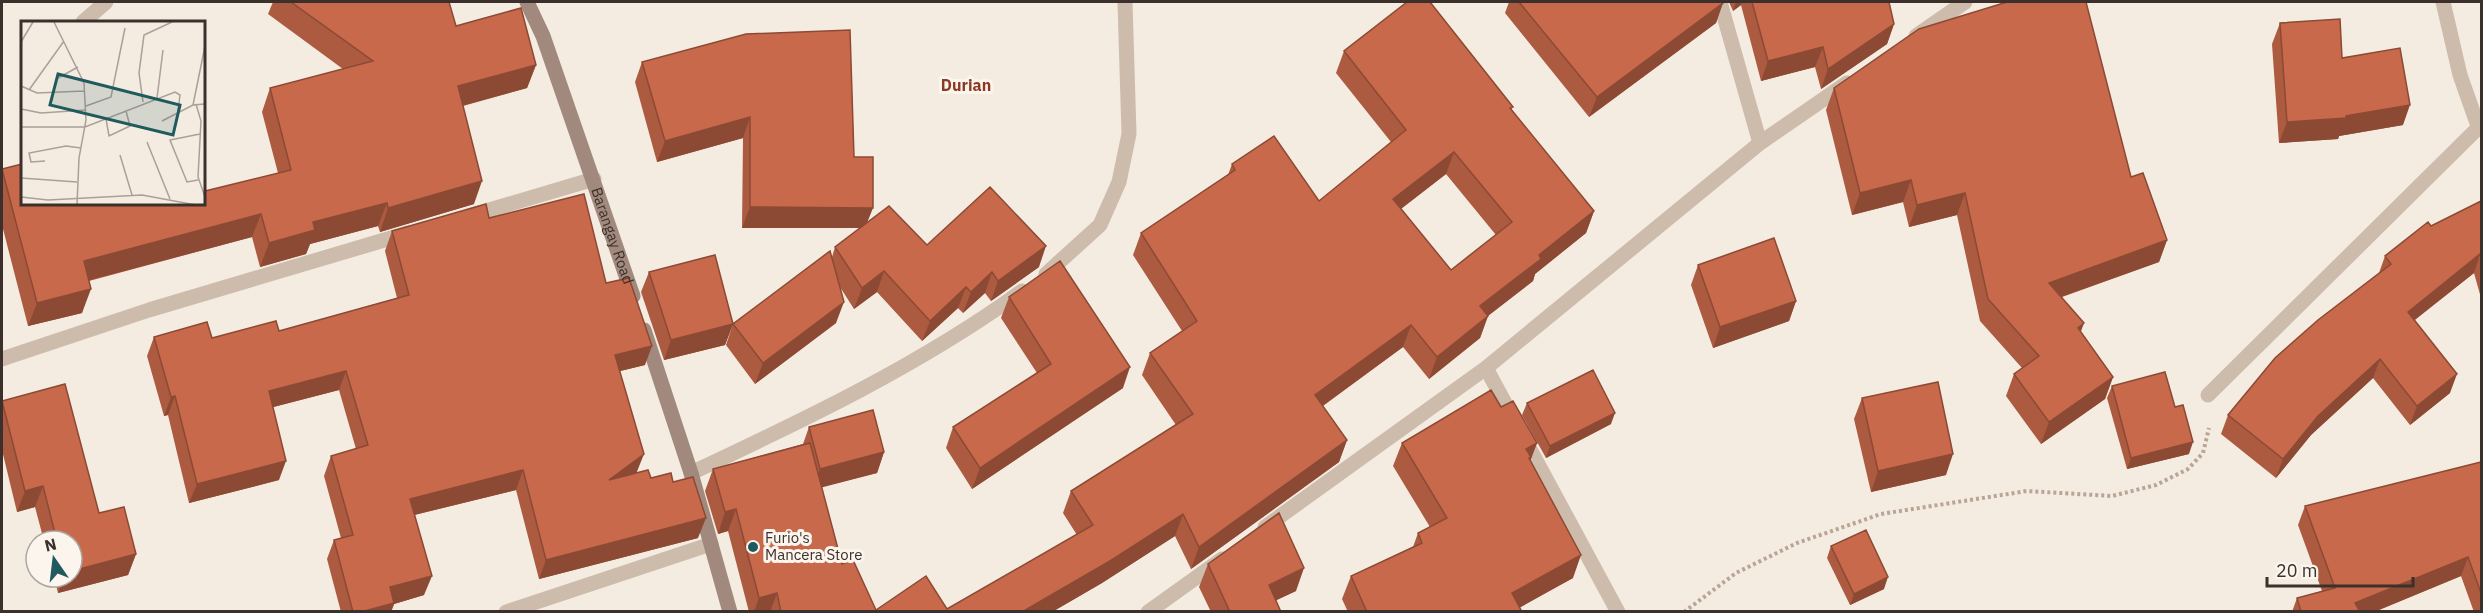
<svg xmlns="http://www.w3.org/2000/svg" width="2483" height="613" font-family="'IBM Plex Sans',sans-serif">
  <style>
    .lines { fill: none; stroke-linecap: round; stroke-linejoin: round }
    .path { stroke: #b9a596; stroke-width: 4; stroke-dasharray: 3 3; stroke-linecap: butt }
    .street { stroke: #cdbbac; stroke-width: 15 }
    .secondary { stroke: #a18a7d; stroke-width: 15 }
    .wall { fill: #ac5a40; fill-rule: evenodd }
    .shaded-wall { fill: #8c4a34 }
    .building { fill: #c8694b; stroke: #8c4a34; stroke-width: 1.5; fill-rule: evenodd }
    .poi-dot { fill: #1f5a5e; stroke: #fbf5ee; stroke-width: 2 }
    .labels { text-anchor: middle; stroke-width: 6; stroke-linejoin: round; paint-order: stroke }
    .street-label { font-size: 15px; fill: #3b302b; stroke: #fbf5ee }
    .poi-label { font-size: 15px; fill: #3b302b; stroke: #fbf5ee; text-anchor: start }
    .neighbourhood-label { font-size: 16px; font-weight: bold; fill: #8c3b22; stroke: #fbf5ee }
    .inset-road { fill: none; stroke: #aaa098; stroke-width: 1.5 }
    .view { fill: #1f5a5e; fill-opacity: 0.15; stroke: #1f5a5e; stroke-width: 3 }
    .inset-edge { fill: none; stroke: #3b302b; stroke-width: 3 }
  </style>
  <rect width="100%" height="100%" fill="#f4ebe1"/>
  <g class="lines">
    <!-- path -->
    <path class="path" d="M1684,612L1736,573L1797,543L1881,514L2027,491L2112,496L2156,485L2188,469L2203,453L2209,428"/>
    <!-- street -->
    <path class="street" d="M1720,2L1760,143
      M2443,2L2460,75L2478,126
      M83,22L106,2
      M1916,36L1965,2
      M469,216L594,179
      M1046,274L1100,225L1119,182L1129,134L1125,2
      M2,359L149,310L408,233
      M1486,368L1618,612
      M2208,395L2482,124
      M691,473C804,420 920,365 1022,291
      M1265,527L1486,368L1760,143L1847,83
      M506,612L711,544
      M1148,612L1222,559"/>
    <!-- secondary -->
    <g class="secondary">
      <path id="s1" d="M527,2L543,36L633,296"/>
      <path d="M644,330L691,473L730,612"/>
    </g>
  </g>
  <!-- wall -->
  <path class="wall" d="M273,2H449L456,26L536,65L527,88L463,106L474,204L380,232L378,226L310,244L306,254L260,267L252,237L89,281L82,313L28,326L2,225V169L205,191L278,173L262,112L270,88L343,69L268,14Z
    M1509,2H1723L1716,23L1589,117L1505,13Z
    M1729,2H1889L1894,24L1887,44L1821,89L1815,67L1761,81L1741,5L1733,11Z
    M2280,23L2342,58L2403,125L2339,136L2338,139L2279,143L2272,44Z
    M1344,51L1513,107L1511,110L1594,211L1586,233L1535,274L1533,281L1488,316L1480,338L1429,379L1403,347L1323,406L1347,440L1339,462L1191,569L1175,536L1102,583L1052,612H749L728,531L718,534L705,491L713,469L803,444L809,427L884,452L877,473L821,487L842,564L876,610L947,609L1077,535L1063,513L1071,491L1176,425L1142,375L1150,353L1182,331L1133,255L1141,233L1228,175L1232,164L1319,201L1391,142L1336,73ZM1446,174L1496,235L1451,270L1401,209Z
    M642,62L854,157L867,223L927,245L1039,267L991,301L985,293L963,313L958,308L922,341L877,292L854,309L840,287L836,323L755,384L726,345L733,324L832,257L835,247L860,228H742L743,138L657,162L635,82Z
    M1834,88L2131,177L2167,240L2159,262L2062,297L2081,332L2113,377L2105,399L2041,444L2006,396L2014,374L2022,368L1980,321L1957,215L1909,227L1903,202L1852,215L1826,110Z
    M2481,201V298L2474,273L2414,320L2450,393L2410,425L2373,378L2311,435L2276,478L2221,434L2228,415L2379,273L2385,256L2431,226Z
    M489,218L606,283L645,365L620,371L637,473L651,478L673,482L698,538L539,579L516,490L414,515L424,595L394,604L391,612H341L327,559L334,540L341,538L324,476L331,456L356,449L339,390L273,407L279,480L189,503L168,415L164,416L147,356L154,337L212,338L279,331L397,298L385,251L392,231Z
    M1698,265L1796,301L1789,321L1713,348L1691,285Z
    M649,272L733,324L725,345L664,360L641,292Z
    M1009,297L1123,388L972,489L946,448L953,427L1037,373L1001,318Z
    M2112,386L2189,454L2127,469L2107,398Z
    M1862,398L1946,475L1871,492L1854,419Z
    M2,401L99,513L136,554L128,575L58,593L54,577H72V541H44L35,507L17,512L2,450Z
    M1527,403L1611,424L1546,458L1522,415Z
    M1501,407L1537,443L1530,461L1573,578L1519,607L1522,612H1348L1342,599L1351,576L1413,547L1418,533L1430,527L1393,466L1402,443Z
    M2481,462V612H2474L2461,576L2374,612H2292L2297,598L2322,591L2298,525L2305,506Z
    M1831,546L1884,589L1850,605L1827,558Z
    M1208,564L1296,591L1276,600L1281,612H1211L1199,587Z"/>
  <!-- shaded-wall -->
  <path class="shaded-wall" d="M1736,2H1742L1741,5L1733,11Z
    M1723,3L1716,23L1589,117L1597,97Z
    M1894,24L1887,44L1821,89L1828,69Z
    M1823,47L1815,67L1761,81L1768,61Z
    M536,65L527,88L450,109L458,86Z
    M2410,105L2403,125L2339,136L2338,139L2279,143L2287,122L2346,116Z
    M750,117L743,138L657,162L665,141Z
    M1454,152L1446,174L1385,221L1393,199Z
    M1911,180L1903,202L1852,215L1860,193Z
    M482,181L474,204L380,232L388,208Z
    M1965,193L1957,215L1909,227L1917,205Z
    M387,203L378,226L310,244L306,254L260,267L269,243L313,222Z
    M750,207L873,208L865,228H742Z
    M1594,211L1586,233L1535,274L1533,281L1472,328L1480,306L1539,255Z
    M261,214L252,237L75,284L84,261Z
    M2167,240L2159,262L2041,304L2049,283Z
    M1046,246L1039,267L991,301L998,281Z
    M2480,254L2474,273L2401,331L2408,312Z
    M884,271L877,292L854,309L862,288Z
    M992,272L985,293L963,313L971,292Z
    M966,287L958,308L922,341L930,321Z
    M91,289L82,313L28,326L37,303Z
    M1796,301L1789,321L1713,348L1720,327Z
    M844,302L836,323L755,384L763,363Z
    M1488,316L1480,338L1429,379L1437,357Z
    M2084,323L2076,345L2078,328Z
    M733,324L725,345L664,360L671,340Z
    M1411,325L1403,347L1307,417L1315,395Z
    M652,346L645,365L608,374L615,355Z
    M2380,359L2373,378L2311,435L2276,478L2283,459L2318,416Z
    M1130,367L1123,388L972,489L980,468Z
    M346,371L339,390L262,410L269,391Z
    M2457,374L2450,393L2410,425L2417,406Z
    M2113,377L2105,399L2041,444L2049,422Z
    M175,396L168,415L164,416L171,397Z
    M1615,413L1611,424L1546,458L1550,446Z
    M1347,440L1339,462L1191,569L1199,547Z
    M2193,442L2189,454L2127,469L2131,458Z
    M1537,443L1523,480L1526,449Z
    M884,452L877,473L812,490L820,469Z
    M644,454L636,474L609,480Z
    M1953,454L1946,475L1871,492L1878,471Z
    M286,461L279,480L189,503L197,484Z
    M523,470L516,490L402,518L410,499Z
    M43,486L35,507L17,512L25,491Z
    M736,509L728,531L718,534L725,512Z
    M1183,514L1175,536L1102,583L1052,612H1022Z
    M706,518L698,538L539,579L546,560Z
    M136,554L128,575L58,593L64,577H72V571Z
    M1581,555L1573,578L1512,612V593Z
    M2468,557L2461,576L2374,612H2352L2355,603Z
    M1304,568L1296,591L1260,608L1269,585Z
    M432,576L424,595L394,604L391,612H362L390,587Z
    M1888,577L1884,589L1850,605L1854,594Z
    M777,593L770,612H754L759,598Z"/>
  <!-- building -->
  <path class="building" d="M291,2H449L456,26L521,8L536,65L458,86L482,181L388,208L387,203L313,222L315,230L269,243L261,214L84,261L91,289L37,303L2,169L22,164V204H204V187L205,191L291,170L270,88L373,61Z
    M1407,2H1430L1513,107L1510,108L1594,211L1539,255L1541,259L1480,306L1488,316L1437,357L1411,325L1315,395L1347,440L1199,547L1183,514L1110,561L1022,612H781L777,593L759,598L736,509L725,512L713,469L810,443L842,564L853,560L876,610L926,576L947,609L1093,525L1071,491L1193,414L1150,353L1197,321L1141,233L1235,170L1232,164L1274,136L1319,201L1406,130L1344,51ZM1454,152L1512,222L1451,270L1393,199Z
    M1519,2H1723V3L1597,97Z
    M1752,2H1889L1894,24L1828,69L1823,47L1768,61Z
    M2007,2H2086L2131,177L2143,173L2167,240L2049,283L2084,323L2078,328L2113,377L2049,422L2014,374L2039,356L1988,299L1965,193L1917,205L1911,180L1860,193L1834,88L1919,29Z
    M2340,19L2342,58L2400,48L2410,105L2346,116V118L2287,122L2280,23Z
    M850,30L854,157H873V208L750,207V117L665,141L642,62L746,34Z
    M990,187L1046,246L998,281L992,272L971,292L966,287L930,321L884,271L862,288L835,247L889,206L927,245Z
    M584,194L606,283L629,278L652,346L615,355L644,454L609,480L648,470L651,478L671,473L673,482L693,477L706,518L546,560L523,470L410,499L432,576L390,587L394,603L361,612H353L334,540L353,535L331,456L368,445L346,371L269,391L286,461L197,484L175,396L171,397L154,337L207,322L212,338L276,321L279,331L409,295L392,231L486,204L489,218Z
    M2481,201V257L2480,254L2408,312L2457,374L2417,406L2380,359L2318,416L2283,459L2228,415L2275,358L2318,320L2391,264L2385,256L2428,222L2431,226Z
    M1774,238L1796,301L1720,327L1698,265Z
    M830,251L844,302L763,363L733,324Z
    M715,255L733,324L671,340L649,272Z
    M1060,261L1130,367L980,468L953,427L1051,364L1009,297Z
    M1593,370L1615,413L1550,446L1527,403Z
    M2165,372L2175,407L2183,405L2193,442L2131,458L2112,386Z
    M1938,382L1953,454L1878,471L1862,398Z
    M65,384L99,513L124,507L136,554L72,571V541H57L43,486L25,491L2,401Z
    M1491,390L1501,407L1513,401L1537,443L1526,449L1531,457L1529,458L1581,555L1512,593L1522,612H1367L1351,576L1422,543L1418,533L1447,518L1402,443Z
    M873,410L884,452L820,469L809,427Z
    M2481,462V593L2468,557L2355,603L2360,612H2301L2297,598L2335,588L2305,506Z
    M1279,513L1304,568L1269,585L1281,612H1230L1208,564Z
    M1866,530L1888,577L1854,594L1831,546Z"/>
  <!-- markers -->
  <circle class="poi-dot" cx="753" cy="547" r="6"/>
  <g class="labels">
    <!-- street labels -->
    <g class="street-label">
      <text dy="5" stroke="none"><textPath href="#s1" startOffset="249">Barangay Road</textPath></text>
    </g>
    <!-- poi labels -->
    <g class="poi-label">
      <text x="765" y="543">Furio's<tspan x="765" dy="17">Mancera Store</tspan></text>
    </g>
    <!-- neighbourhood labels -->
    <g class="neighbourhood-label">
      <text x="966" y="91">Durian</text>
    </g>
  </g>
  <!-- overview -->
  <g transform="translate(21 21)">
    <rect width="184" height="184" fill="#f4ebe1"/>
    <path class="inset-road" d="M33,1L63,62L65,99L58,137L56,184M0,21L12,1M37,57L57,46M0,65L16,72L63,70M8,69L43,20M136,77L142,29M122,81L118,52L123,14L151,1M175,83L180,100L177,156L184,176M172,84L184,25M65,85L90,76L104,7M0,88L20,92L65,89M85,98L88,115L109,105L105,90M141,100L172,84L184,83M0,106H64L154,71L159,74L157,90M126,121L149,178M99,134L111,174M24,140L10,141L8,132L45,125L60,127M0,157L56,161M177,159L166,161L149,119L179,113M0,176L27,179L121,174L175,184"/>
    <path class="view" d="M37,53L159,84L152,114L29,84Z"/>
    <rect width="184" height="184" class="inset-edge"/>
  </g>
  <!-- border -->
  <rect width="2483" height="613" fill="none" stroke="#3b302b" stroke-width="6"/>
  <!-- north arrow -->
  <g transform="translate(54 559) rotate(346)"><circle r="28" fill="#fbf5ee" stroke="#aea6a0" stroke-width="1.5"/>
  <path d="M0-4.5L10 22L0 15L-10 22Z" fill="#1f5a5e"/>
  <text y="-9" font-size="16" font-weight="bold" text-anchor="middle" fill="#3b302b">N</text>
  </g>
  <!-- scale -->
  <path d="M2267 577v9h146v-9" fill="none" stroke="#3b302b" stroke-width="3"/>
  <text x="2276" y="577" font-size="18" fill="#3b302b" stroke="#fbf5ee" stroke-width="4.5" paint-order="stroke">20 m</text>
</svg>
